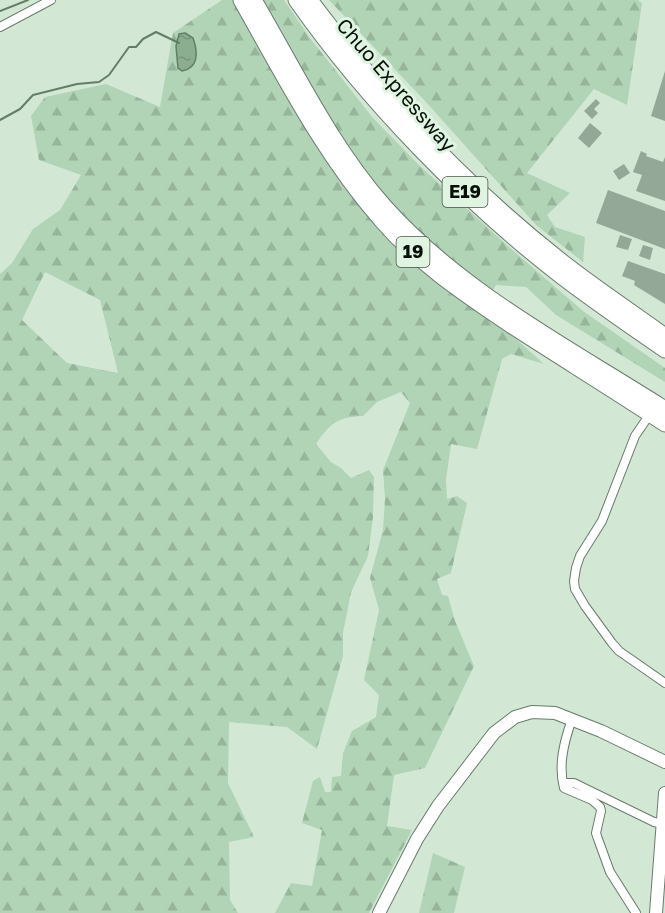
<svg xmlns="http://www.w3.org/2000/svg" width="665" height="913" font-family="'Golos Text',sans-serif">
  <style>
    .forest { fill: url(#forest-firs); fill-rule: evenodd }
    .water { fill: url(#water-ripples); stroke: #637e67; stroke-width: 1.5 }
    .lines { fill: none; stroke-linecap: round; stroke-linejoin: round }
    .stream { stroke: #637e67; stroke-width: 2 }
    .building { fill: #94a897 }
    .street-casing { stroke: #687b6b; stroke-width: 10 }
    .secondary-casing { stroke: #687b6b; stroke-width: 14 }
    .highway-casing { stroke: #687b6b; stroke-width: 17 }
    .street { stroke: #fff; stroke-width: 8 }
    .secondary { stroke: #fff; stroke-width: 12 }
    .highway { stroke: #fff; stroke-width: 15 }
    .labels { text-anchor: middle; stroke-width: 6; stroke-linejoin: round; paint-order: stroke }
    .shield { fill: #dff5e2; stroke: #48544a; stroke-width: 1.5 }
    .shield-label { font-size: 18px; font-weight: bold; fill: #080f09 }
    .street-label { font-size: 20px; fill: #080f09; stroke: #dff5e2 }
  </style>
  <defs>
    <pattern id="forest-firs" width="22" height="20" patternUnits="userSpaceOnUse" patternTransform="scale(1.5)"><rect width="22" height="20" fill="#b0d4b5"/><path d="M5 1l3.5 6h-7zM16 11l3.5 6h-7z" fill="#96b59a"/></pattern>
    <pattern id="water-ripples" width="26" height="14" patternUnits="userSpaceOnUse" patternTransform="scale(1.5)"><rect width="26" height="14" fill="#8aae8f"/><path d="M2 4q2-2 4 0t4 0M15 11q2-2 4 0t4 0" fill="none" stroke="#76947a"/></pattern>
  </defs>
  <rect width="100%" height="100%" fill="#d2e8d5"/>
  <!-- forest -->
  <path class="forest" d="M222,0H284L310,38L373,118L420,166L509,247L583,311L665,368V382L556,315L526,287L496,285L479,313L515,338L544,364L511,354L502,359L477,449L451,444L446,480L447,499L457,496L467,503L451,573L437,579L442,595L448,596L455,621L474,666L425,768L394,775L387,826L412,830L369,913H275L291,883L312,886L322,830L302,823L313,781L320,777L325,792H331L332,777L341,776L343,753L352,731L376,717L379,695L364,680L379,610L370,578L383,530L385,499L383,470L410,403L401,392L377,402L363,416C338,417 330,423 316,444L331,462L341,468L351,478L369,470L374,477L373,517L368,556L351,592L343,633V656L317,749L287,727L229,722L228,783L254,837L229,842L230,900L238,913H0V274L12,263L33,229L60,210L81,175L39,160L31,116L45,97L106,84L160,107L173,33ZM45,272L100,300L118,373L67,363L22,320Z
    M329,0H638L642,3L627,105L594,89L527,173L570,193L547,215L555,227L585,237L583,262L536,225L425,101Z
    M433,853L465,867L454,913H419Z"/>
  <!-- water -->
  <path class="water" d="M185,33L193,38C198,52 199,68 182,71L178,68L176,46L179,34Z"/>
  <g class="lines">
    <!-- stream -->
    <path class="stream" d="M0,11L28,0
      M0,120L20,109L33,95L77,84L99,82L109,75L129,47H136L143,39L156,32L179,43"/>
  </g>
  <!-- building -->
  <path class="building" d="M665,71V121L651,116Z
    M596,99L600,103L594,109L598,113L592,119L584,111Z
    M590,123L602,133L589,148L578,138Z
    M641,151L647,154L646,156L663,162L665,157V201L636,191L642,175L633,172Z
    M624,164L630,173L619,180L613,171Z
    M608,190L665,211V249L596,223Z
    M620,235L632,239L628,250L616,247Z
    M643,245L653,248L650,260L639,256Z
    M628,261L665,274V304L634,285L635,281L622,276Z"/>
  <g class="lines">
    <defs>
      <path id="street" d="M0,27L51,0
        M650,414L635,436L602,521L580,556L576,568L574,581L575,589L585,606L612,643L619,651L665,683
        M572,719C564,742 558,765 564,788L592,800L600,807L601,811L596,833L598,839L610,872L636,913
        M563,783H574L654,822L663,824"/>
      <path id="secondary" d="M379,913L417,839L438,806L494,733L515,717L532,712L555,713L601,731L665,762
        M656,913L665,793"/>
      <path id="highway" d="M241,0C284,76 324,155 382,221C419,264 466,295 512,326C563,359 615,391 665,424
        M254,0C295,70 331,146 385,207C460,291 571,349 665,409
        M296,0C366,100 464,201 561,276C595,302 630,326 665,350
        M310,0C383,98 469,189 565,264C597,289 632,312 665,336"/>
    </defs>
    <!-- street casing -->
    <use href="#street" class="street-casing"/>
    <!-- secondary casing -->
    <use href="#secondary" class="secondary-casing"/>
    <!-- highway casing -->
    <use href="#highway" class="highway-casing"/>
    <!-- street -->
    <use href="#street" class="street"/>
    <!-- secondary -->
    <use href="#secondary" class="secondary"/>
    <!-- highway -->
    <use href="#highway" class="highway"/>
  </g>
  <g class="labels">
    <!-- shield labels -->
    <g class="shield">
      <rect x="442.5" y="177" width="45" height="30" rx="4.5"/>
      <rect x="396.5" y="237" width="33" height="30" rx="4.5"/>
    </g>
    <g class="shield-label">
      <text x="465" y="198">E19</text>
      <text x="413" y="258">19</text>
    </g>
    <!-- street labels -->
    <g class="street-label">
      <text transform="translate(396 85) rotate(49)" y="7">Chuo Expressway</text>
    </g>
  </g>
</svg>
